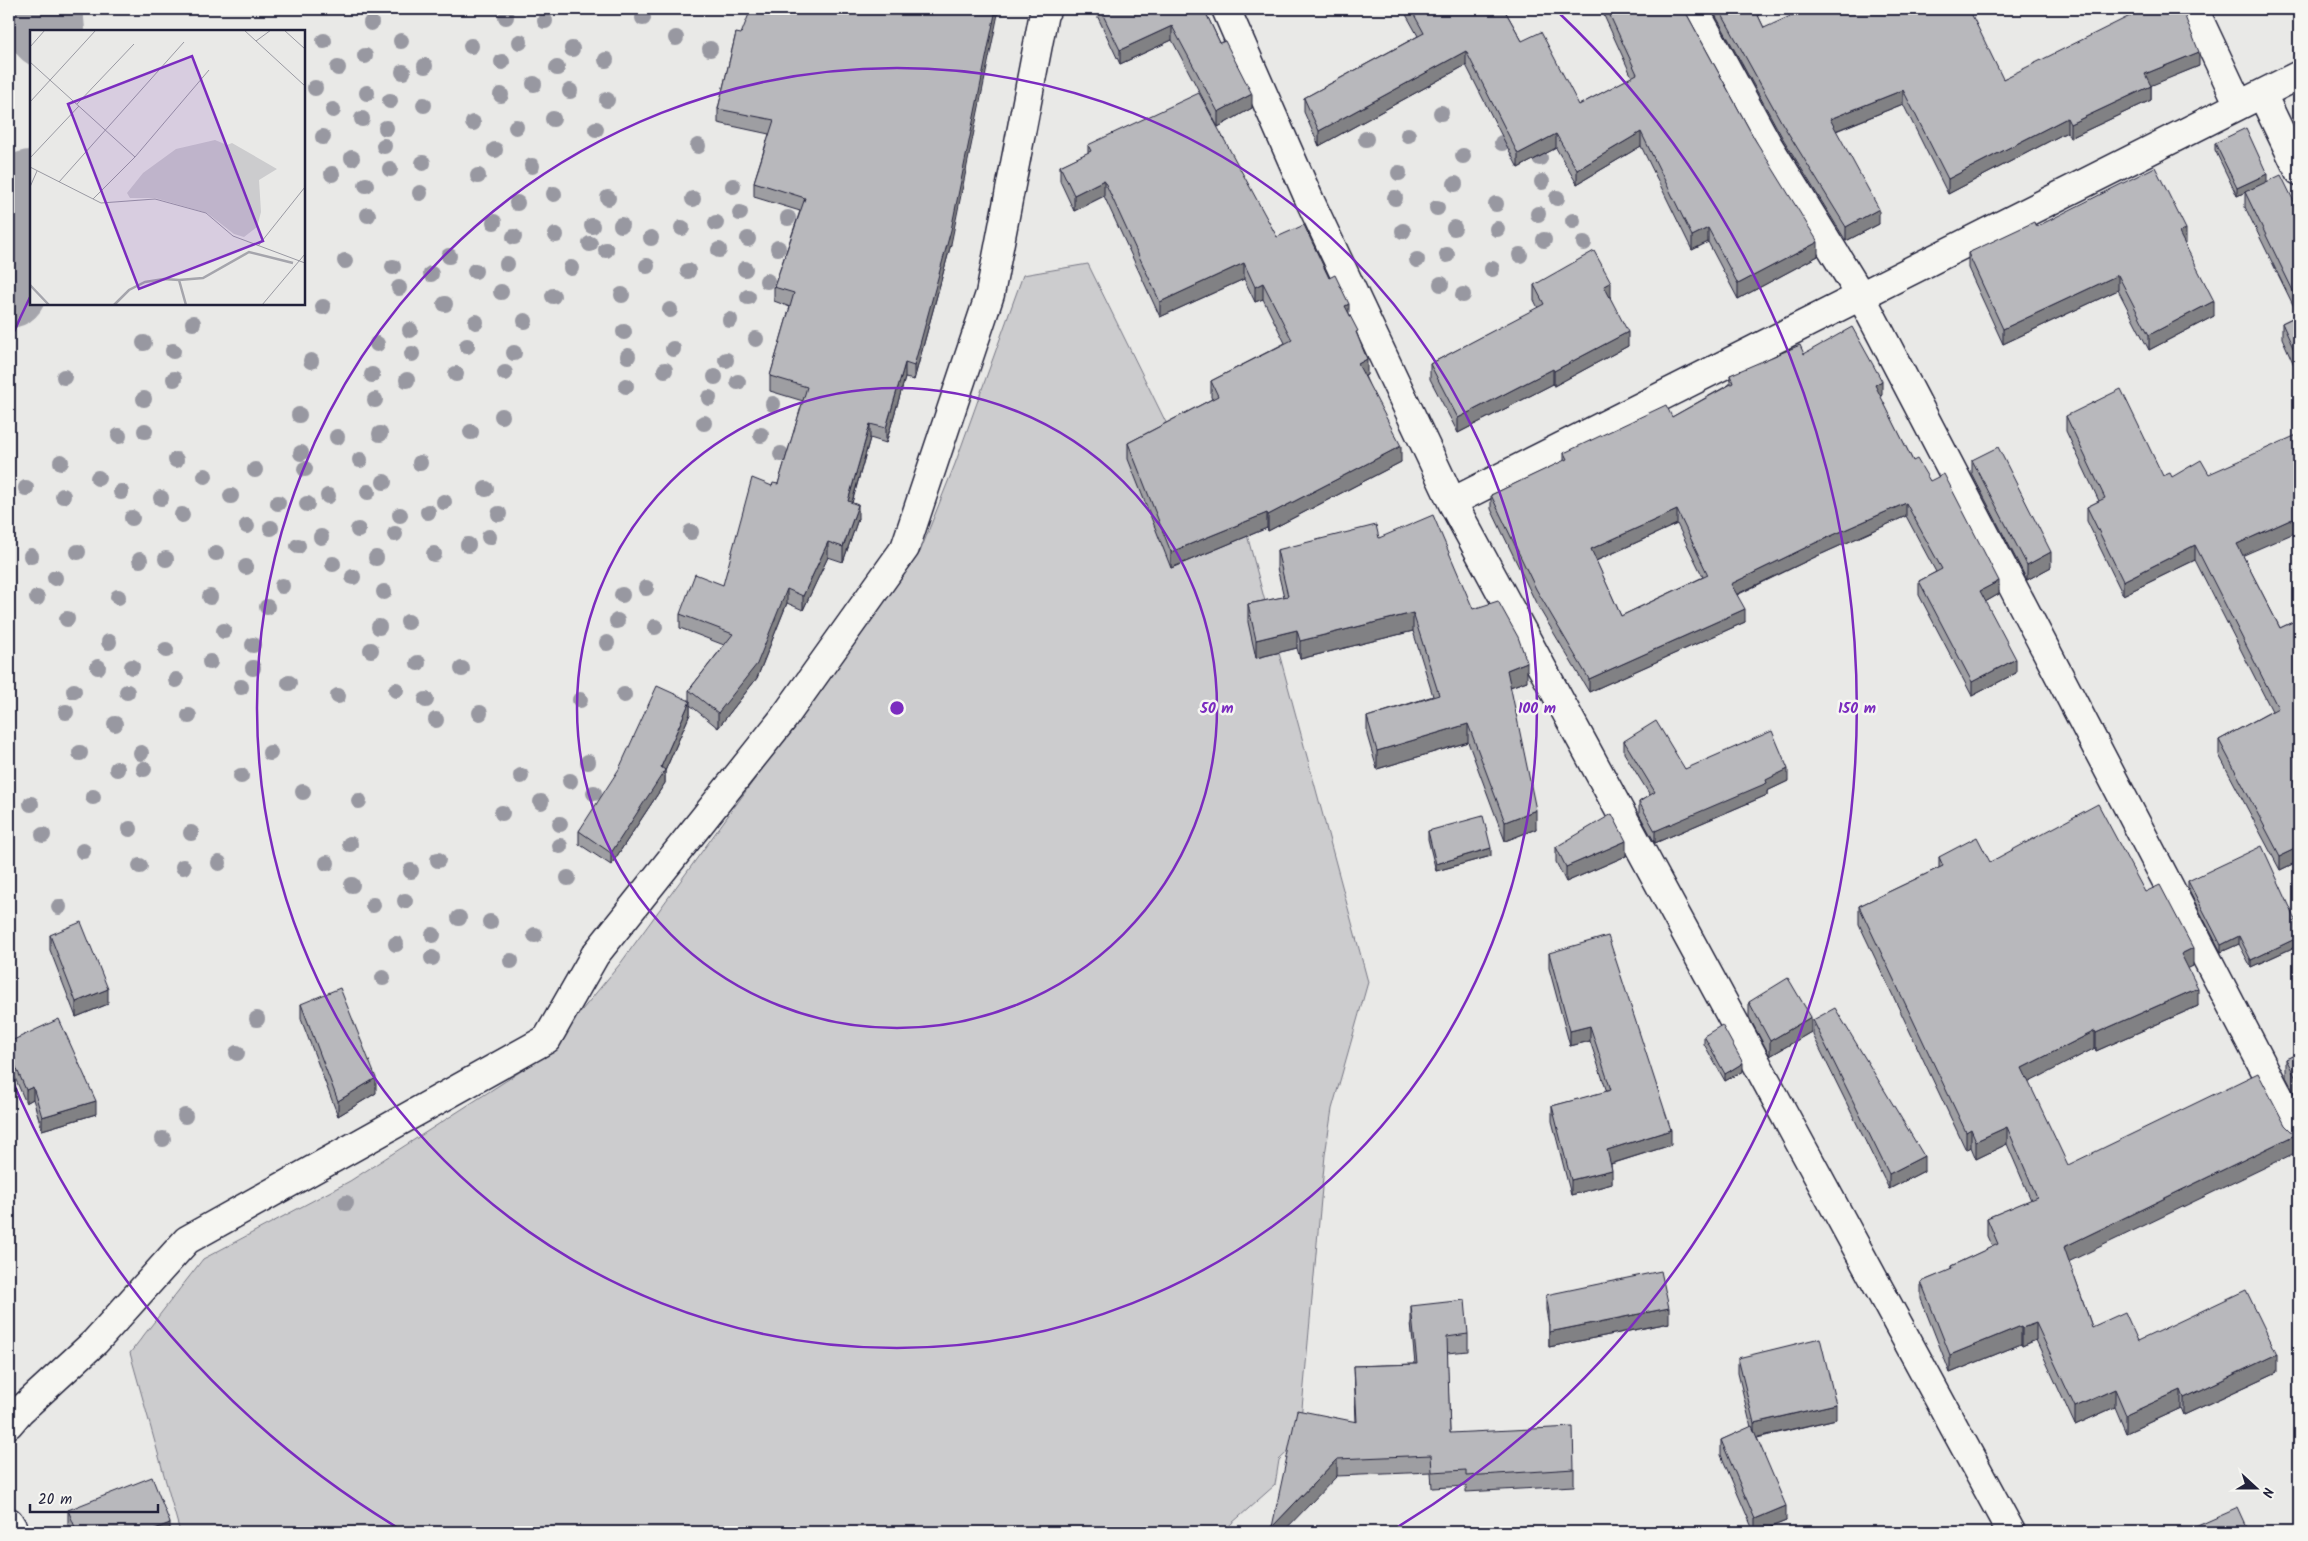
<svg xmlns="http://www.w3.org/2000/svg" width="2308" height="1541" font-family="Kalam,sans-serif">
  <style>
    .green { fill: #ccccce; stroke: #777784 }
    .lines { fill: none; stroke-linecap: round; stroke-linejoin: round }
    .river { stroke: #a5a5ac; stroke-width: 76 }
    .street-casing { stroke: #22223b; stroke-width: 31 }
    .street { stroke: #f6f6f2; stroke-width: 28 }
    .tree { fill: #9898a1 }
    .wall { fill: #9e9ea2; stroke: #22223b; fill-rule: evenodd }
    .shaded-wall { fill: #818184; stroke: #22223b }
    .building { fill: #b8b8bc; stroke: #22223b; fill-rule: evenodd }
    .ring { fill: none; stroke: #7b2cbf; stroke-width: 2.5 }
    .inset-river { fill: none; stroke: #a5a5ac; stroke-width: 2.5 }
    .inset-road { fill: none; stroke: #9999a2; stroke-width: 1 }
    .view { fill: #7b2cbf; fill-opacity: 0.15; stroke: #7b2cbf; stroke-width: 2.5 }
    .inset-edge { fill: none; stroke: #22223b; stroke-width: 2.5 }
    .centre { fill: #7b2cbf; stroke: #f6f6f2; stroke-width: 2.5 }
    .ring-label { font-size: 15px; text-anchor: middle; font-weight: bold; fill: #7b2cbf; stroke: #f6f6f2; stroke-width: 5; stroke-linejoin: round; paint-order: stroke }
  </style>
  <rect width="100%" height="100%" fill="#e9e9e7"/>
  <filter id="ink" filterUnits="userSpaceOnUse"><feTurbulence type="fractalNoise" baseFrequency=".02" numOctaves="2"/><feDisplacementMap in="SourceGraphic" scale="10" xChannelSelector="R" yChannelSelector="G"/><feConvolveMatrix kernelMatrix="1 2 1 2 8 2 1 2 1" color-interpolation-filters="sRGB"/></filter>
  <g filter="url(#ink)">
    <!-- green -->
    <path class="green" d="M1088,264L1211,514L1243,520L1368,982L1332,1109L1325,1155L1299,1441L1279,1460L1275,1485L1222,1532H180L130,1353L203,1259L350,1181L543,1057L620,964L920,552L955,464L1023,275Z"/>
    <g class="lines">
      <!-- river -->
      <path class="river" d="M45,9L47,31
        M9,290L31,188"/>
      <defs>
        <path id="street" d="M1226,9L1310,201L1452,502L2011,1532
          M1694,9L1768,145L1861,296L2299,1135
          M2194,9L2239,105
          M2262,94L2299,171
          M1452,502L2299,75
          M9,1424L20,1411L95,1342L187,1240L547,1039L595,955L783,719L905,548L990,294L1044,13L1047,9
          M9,1522L15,1532"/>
      </defs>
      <!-- street casing -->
      <use href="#street" class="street-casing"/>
      <!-- street -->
      <use href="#street" class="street"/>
    </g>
    <!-- trees -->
    <g class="tree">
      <circle cx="506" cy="17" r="8"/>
      <circle cx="643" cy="18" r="8"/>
      <circle cx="545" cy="21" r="8"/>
      <circle cx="371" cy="23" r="8"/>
      <circle cx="676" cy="38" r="8"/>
      <circle cx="324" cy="41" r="8"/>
      <circle cx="401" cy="41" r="8"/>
      <circle cx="520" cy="42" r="8"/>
      <circle cx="471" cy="46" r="8"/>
      <circle cx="572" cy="49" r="8"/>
      <circle cx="710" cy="49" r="8"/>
      <circle cx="365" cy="56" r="8"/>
      <circle cx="606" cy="60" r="8"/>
      <circle cx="502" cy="62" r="8"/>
      <circle cx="425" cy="66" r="8"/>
      <circle cx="338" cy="68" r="8"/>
      <circle cx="557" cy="68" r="8"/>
      <circle cx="403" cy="72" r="8"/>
      <circle cx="534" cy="84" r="8"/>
      <circle cx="315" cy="88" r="8"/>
      <circle cx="570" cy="91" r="8"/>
      <circle cx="367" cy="93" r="8"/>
      <circle cx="501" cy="95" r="8"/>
      <circle cx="607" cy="100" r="8"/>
      <circle cx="390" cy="101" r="8"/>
      <circle cx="424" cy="105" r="8"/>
      <circle cx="333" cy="110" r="8"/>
      <circle cx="1441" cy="113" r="8"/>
      <circle cx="362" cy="119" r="8"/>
      <circle cx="553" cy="119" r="8"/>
      <circle cx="473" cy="123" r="8"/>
      <circle cx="516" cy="127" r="8"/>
      <circle cx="386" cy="128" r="8"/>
      <circle cx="596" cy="129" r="8"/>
      <circle cx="1408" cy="135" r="8"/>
      <circle cx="323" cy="137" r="8"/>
      <circle cx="1366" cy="139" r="8"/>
      <circle cx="1502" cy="143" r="8"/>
      <circle cx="384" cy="146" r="8"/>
      <circle cx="698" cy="146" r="8"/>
      <circle cx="495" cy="150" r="8"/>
      <circle cx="1463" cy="156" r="8"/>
      <circle cx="352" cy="158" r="8"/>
      <circle cx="1540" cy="158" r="8"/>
      <circle cx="423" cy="163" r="8"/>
      <circle cx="532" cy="166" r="8"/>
      <circle cx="390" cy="169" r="8"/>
      <circle cx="1399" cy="173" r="8"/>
      <circle cx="332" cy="174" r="8"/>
      <circle cx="478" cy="176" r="8"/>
      <circle cx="1542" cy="182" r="8"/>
      <circle cx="1455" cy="184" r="8"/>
      <circle cx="366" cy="185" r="8"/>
      <circle cx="733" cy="186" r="8"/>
      <circle cx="420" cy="193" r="8"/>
      <circle cx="554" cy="194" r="8"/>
      <circle cx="608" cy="198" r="8"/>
      <circle cx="1395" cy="198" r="8"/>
      <circle cx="1557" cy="198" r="8"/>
      <circle cx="693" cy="199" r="8"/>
      <circle cx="517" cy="203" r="8"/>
      <circle cx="1496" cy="204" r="8"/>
      <circle cx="1437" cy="208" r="8"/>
      <circle cx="740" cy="213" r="8"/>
      <circle cx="1538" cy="214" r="8"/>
      <circle cx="368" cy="215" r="8"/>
      <circle cx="788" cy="218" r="8"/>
      <circle cx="1573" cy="221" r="8"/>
      <circle cx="494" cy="222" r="8"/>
      <circle cx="716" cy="223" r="8"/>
      <circle cx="621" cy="225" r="8"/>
      <circle cx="592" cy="226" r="8"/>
      <circle cx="682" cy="228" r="8"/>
      <circle cx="1454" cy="228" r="8"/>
      <circle cx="1497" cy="229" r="8"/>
      <circle cx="1403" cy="231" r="8"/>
      <circle cx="556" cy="235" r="8"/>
      <circle cx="514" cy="237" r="8"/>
      <circle cx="651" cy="238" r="8"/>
      <circle cx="748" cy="239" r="8"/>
      <circle cx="1544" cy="240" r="8"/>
      <circle cx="1584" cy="243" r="8"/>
      <circle cx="590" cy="244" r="8"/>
      <circle cx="778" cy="248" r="8"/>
      <circle cx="606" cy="250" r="8"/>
      <circle cx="719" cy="250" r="8"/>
      <circle cx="1447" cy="255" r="8"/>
      <circle cx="1520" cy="255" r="8"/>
      <circle cx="449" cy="256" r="8"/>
      <circle cx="1417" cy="260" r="8"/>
      <circle cx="345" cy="261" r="8"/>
      <circle cx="507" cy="264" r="8"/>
      <circle cx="647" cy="266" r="8"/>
      <circle cx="393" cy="267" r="8"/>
      <circle cx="571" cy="268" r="8"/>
      <circle cx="745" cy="269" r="8"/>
      <circle cx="1492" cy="269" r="8"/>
      <circle cx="475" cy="271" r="8"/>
      <circle cx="688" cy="271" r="8"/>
      <circle cx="431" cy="274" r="8"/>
      <circle cx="767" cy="281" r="8"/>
      <circle cx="1441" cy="284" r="8"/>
      <circle cx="399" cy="288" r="8"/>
      <circle cx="501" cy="292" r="8"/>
      <circle cx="622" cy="295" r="8"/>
      <circle cx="1463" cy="295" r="8"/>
      <circle cx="553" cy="296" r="8"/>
      <circle cx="748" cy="297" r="8"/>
      <circle cx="445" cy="304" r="8"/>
      <circle cx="323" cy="307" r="8"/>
      <circle cx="670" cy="310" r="8"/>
      <circle cx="730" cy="320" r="8"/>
      <circle cx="525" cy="321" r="8"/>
      <circle cx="476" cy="322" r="8"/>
      <circle cx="193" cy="323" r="8"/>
      <circle cx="410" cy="330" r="8"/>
      <circle cx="624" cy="332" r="8"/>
      <circle cx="756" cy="339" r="8"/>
      <circle cx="144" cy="343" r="8"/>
      <circle cx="377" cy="344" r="8"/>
      <circle cx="467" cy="346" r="8"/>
      <circle cx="673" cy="349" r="8"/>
      <circle cx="173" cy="351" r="8"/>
      <circle cx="514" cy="353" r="8"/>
      <circle cx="412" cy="354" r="8"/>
      <circle cx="628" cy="356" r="8"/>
      <circle cx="726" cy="360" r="8"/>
      <circle cx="311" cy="361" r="8"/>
      <circle cx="665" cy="370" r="8"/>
      <circle cx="505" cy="373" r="8"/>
      <circle cx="456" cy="374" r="8"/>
      <circle cx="372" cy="375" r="8"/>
      <circle cx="64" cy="377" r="8"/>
      <circle cx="715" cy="377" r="8"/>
      <circle cx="174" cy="379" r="8"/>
      <circle cx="407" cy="380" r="8"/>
      <circle cx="738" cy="382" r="8"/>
      <circle cx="626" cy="386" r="8"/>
      <circle cx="709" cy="398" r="8"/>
      <circle cx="144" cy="399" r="8"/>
      <circle cx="375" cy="400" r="8"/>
      <circle cx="773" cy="404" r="8"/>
      <circle cx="299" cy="415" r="8"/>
      <circle cx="502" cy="416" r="8"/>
      <circle cx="704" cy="423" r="8"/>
      <circle cx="145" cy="431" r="8"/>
      <circle cx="471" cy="432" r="8"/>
      <circle cx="380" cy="434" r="8"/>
      <circle cx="761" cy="435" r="8"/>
      <circle cx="119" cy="436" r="8"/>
      <circle cx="337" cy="437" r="8"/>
      <circle cx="301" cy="453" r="8"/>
      <circle cx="781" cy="454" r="8"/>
      <circle cx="176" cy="460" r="8"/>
      <circle cx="360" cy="460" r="8"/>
      <circle cx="61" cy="462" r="8"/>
      <circle cx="420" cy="463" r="8"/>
      <circle cx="305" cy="469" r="8"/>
      <circle cx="255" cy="470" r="8"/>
      <circle cx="205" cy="476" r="8"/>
      <circle cx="98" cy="478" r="8"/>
      <circle cx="384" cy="482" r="8"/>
      <circle cx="26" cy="488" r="8"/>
      <circle cx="486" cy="489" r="8"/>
      <circle cx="121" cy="492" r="8"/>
      <circle cx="368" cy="492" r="8"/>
      <circle cx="63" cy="496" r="8"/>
      <circle cx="231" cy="496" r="8"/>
      <circle cx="328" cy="496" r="8"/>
      <circle cx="161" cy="498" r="8"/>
      <circle cx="444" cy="502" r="8"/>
      <circle cx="278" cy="503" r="8"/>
      <circle cx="307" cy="504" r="8"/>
      <circle cx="428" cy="512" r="8"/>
      <circle cx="499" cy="514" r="8"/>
      <circle cx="182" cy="515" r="8"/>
      <circle cx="400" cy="515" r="8"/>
      <circle cx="132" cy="518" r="8"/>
      <circle cx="247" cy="526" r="8"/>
      <circle cx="271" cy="528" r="8"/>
      <circle cx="358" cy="530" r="8"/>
      <circle cx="691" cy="532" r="8"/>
      <circle cx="395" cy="534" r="8"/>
      <circle cx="321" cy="537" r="8"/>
      <circle cx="489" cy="537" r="8"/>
      <circle cx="468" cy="545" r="8"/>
      <circle cx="298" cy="546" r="8"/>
      <circle cx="78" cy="552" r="8"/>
      <circle cx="216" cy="553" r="8"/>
      <circle cx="434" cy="554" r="8"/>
      <circle cx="31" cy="556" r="8"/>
      <circle cx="376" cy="558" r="8"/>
      <circle cx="166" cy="559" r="8"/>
      <circle cx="140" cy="560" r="8"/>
      <circle cx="333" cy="564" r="8"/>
      <circle cx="246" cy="567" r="8"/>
      <circle cx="353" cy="577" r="8"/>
      <circle cx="55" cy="578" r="8"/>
      <circle cx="282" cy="586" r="8"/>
      <circle cx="646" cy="588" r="8"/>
      <circle cx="384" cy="592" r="8"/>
      <circle cx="622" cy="595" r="8"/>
      <circle cx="118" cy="597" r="8"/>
      <circle cx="210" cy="597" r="8"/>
      <circle cx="37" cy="598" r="8"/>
      <circle cx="267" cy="607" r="8"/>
      <circle cx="67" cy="619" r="8"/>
      <circle cx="617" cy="621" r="8"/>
      <circle cx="408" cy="622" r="8"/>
      <circle cx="379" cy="627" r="8"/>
      <circle cx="655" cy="627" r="8"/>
      <circle cx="224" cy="631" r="8"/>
      <circle cx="109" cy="642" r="8"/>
      <circle cx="607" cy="643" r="8"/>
      <circle cx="253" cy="645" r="8"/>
      <circle cx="166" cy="650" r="8"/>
      <circle cx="371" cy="650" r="8"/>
      <circle cx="210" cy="662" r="8"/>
      <circle cx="418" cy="663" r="8"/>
      <circle cx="98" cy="667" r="8"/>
      <circle cx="132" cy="667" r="8"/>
      <circle cx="253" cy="668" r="8"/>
      <circle cx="462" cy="669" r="8"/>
      <circle cx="176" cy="680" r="8"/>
      <circle cx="289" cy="683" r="8"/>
      <circle cx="241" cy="687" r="8"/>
      <circle cx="396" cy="690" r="8"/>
      <circle cx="74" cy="691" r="8"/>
      <circle cx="127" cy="692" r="8"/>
      <circle cx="624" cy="695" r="8"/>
      <circle cx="338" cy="696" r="8"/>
      <circle cx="426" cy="700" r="8"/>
      <circle cx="580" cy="700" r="8"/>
      <circle cx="66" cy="712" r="8"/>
      <circle cx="480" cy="713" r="8"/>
      <circle cx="189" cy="716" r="8"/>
      <circle cx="436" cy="720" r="8"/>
      <circle cx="115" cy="724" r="8"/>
      <circle cx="80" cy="753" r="8"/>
      <circle cx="141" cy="753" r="8"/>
      <circle cx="270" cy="753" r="8"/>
      <circle cx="588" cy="762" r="8"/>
      <circle cx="117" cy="769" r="8"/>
      <circle cx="144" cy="769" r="8"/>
      <circle cx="241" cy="776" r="8"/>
      <circle cx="521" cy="776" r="8"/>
      <circle cx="570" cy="781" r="8"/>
      <circle cx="303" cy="792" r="8"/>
      <circle cx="594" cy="793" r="8"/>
      <circle cx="93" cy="797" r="8"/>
      <circle cx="359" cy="801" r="8"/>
      <circle cx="541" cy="802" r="8"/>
      <circle cx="31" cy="804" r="8"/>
      <circle cx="502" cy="813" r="8"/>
      <circle cx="560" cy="824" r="8"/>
      <circle cx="130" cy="829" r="8"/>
      <circle cx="191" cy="833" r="8"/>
      <circle cx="43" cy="835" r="8"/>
      <circle cx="350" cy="844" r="8"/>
      <circle cx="560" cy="846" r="8"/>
      <circle cx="83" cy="851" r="8"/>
      <circle cx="438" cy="860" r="8"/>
      <circle cx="219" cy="863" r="8"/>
      <circle cx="327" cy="863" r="8"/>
      <circle cx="140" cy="866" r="8"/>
      <circle cx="183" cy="867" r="8"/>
      <circle cx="411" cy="871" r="8"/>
      <circle cx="568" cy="878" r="8"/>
      <circle cx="352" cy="885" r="8"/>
      <circle cx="405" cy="901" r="8"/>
      <circle cx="373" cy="905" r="8"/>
      <circle cx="59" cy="907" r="8"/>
      <circle cx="459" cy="918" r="8"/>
      <circle cx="490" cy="922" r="8"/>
      <circle cx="433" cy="935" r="8"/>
      <circle cx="535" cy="935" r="8"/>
      <circle cx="396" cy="944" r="8"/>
      <circle cx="432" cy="958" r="8"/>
      <circle cx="511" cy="961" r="8"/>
      <circle cx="383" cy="978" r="8"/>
      <circle cx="257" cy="1019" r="8"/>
      <circle cx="237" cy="1053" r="8"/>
      <circle cx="185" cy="1116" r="8"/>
      <circle cx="163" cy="1139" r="8"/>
      <circle cx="346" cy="1203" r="8"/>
    </g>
    <!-- wall -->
    <path class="wall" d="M1094,9H1204L1220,43L1252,108L1218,127L1172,40L1120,64Z
      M1403,9H1504L1522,41L1579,105L1632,77L1601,9H1684L1818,256L1738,299L1708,242L1692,250L1641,146L1577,184L1556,148L1518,168L1466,65L1319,146L1304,112V98L1418,36Z
      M1712,9H1755L1764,28L2003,79L2155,14L2199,66L2151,85V100L2070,138L2067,132L1948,194L1903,104L1836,131L1879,224L1846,241L1782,137Z
      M736,33L951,244L914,380L905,378L886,443L870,438L852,503L858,519L843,562L828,557L803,610L787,603L757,678L718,728L690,705V714L665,771V783L611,865L579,844V831L689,700V690L724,645L680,628V614L723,585L772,486L778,484L803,401L770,391V376L790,307L774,301V287L800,211L754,197V182L769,134L718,123V109Z
      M2215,143L2267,181L2299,212V376L2282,338V323L2298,315L2245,207V192L2260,185L2237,196L2215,150Z
      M1088,145L1277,237L1329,278L1349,314L1358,336L1367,375L1365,376L1401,462L1268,531L1267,528L1171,568L1128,459V443L1212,399L1211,397V381L1285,343L1263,299L1255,302L1244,279L1160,317L1104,196L1074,211L1060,181V166L1088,153Z
      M2036,227L2186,244L2185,245L2214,316L2149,350L2118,290L2003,344L1968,268V253Z
      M1534,285L1611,297L1610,298L1628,346L1554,386L1553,384L1458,433L1430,379V364L1538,308L1534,300Z
      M1804,354L1882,395L1880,396L1913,461L1930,481L1999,594L1985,602L2016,673L1972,696L1919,595V581L1936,572L1906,516L1815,557L1737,595L1745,622L1589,692L1536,603L1491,509V495L1564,461V453L1672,417L1730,384V375ZM1677,524L1703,577L1621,616L1596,561Z
      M2066,416L2163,476L2172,477L2243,556L2280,628L2299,619V861L2280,870L2219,755V740L2272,711L2195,560L2123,595L2087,521V507L2099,501L2066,431Z
      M1972,460L2051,567L2027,580L1972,474Z
      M1379,538L1473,609L1527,681L1510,687L1536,829L1505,841L1468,742L1377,769L1367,735V717L1433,696L1413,631L1300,659L1297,648L1256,658L1248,622V604L1284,597L1277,568V550Z
      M1624,741L1685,769L1788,781L1767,791V795L1655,843L1639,814V802L1650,795L1624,753Z
      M1428,831L1491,856L1436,871L1428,839Z
      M1556,847L1626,856L1566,882L1556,862Z
      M1939,857L1990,862L2145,892L2193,966L2188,968L2198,1006L2096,1051L2095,1048L2028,1082L2069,1262L2092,1327L2138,1341L2277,1372L2184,1415L2181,1408L2126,1433L2115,1407L2075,1425L2036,1340L2022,1346L2021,1344L1950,1373L1921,1299V1282L1951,1270V1266L1992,1247L1987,1236V1218L2031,1200L2007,1144L1976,1159L1971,1147L1966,1150L1859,924V906L1939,868Z
      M2188,881L2299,927V945L2251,967L2239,944L2221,952L2188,889Z
      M50,935L108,1004L76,1017L50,950Z
      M1549,953L1671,1145L1611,1164L1612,1184L1571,1195L1552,1121V1106L1607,1092L1590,1041L1570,1046L1549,968Z
      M1749,1002L1811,1032L1770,1056L1749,1017Z
      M301,1004L376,1093L338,1116L301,1019Z
      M1813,1020L1924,1171L1889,1189L1813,1035Z
      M1704,1036L1743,1071L1725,1081L1704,1044Z
      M9,1042L96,1114L42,1130L33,1099L26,1103L9,1064Z
      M2299,1053V1102L2286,1077V1059Z
      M1546,1295L1669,1323L1549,1347V1326L1546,1310Z
      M1411,1306L1468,1334V1351L1447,1353L1450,1433L1574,1469V1486L1466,1492V1486L1432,1488L1431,1472L1337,1476L1272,1532L1356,1422L1354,1366L1415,1364L1411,1323Z
      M1738,1358L1836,1419L1757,1438L1786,1521L1758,1532H1754L1721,1455V1440L1751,1427L1738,1373Z
      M68,1510L170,1532H71L68,1525Z"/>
    <!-- shaded-wall -->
    <path class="shaded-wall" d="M996,9H999L951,244L914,380V366Z
      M1172,26V40L1120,64V50Z
      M1466,51V65L1319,146V131Z
      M2199,52V66L2145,88V74Z
      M2151,86V100L2070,138V124Z
      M1903,90V104L1830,133V119Z
      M1252,94V108L1218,127V112Z
      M2067,118V132L1948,194V179Z
      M1641,132V146L1577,184V170Z
      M1556,134V148L1518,168V154Z
      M2267,174V182L2237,196V188Z
      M1104,180V196L1074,211V195Z
      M1879,209V224L1846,241V227Z
      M1708,228V242L1692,250V236Z
      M2186,229V244L2179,248V233Z
      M1818,242V256L1738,299V284Z
      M1244,263V279L1160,317V302Z
      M2118,275V290L2003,344V329Z
      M1611,282V297L1604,301V286Z
      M1263,283V299L1255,302V287Z
      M2214,301V316L2149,350V335Z
      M1349,304V320L1345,306Z
      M1628,332V346L1554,386V371Z
      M1367,359V375L1358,380V364Z
      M905,363V378L886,443V428Z
      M1553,369V384L1458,433V418Z
      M1882,381V395L1875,398V385Z
      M870,424V438L848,516V501Z
      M1401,446V462L1268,531V515Z
      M1906,503V516L1815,557L1731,597V584L1815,543Z
      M858,505V519L843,562V547Z
      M1677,510V524L1591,563V549Z
      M1267,513V528L1171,568V552Z
      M2299,516V531L2237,558V544Z
      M828,542V557L803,610V596Z
      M2195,545V560L2123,595V581Z
      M2051,552V567L2027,580V565Z
      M1999,581V594L1980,605V591Z
      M787,589V603L757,678L718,728V713Z
      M1745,609V622L1589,692V679Z
      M1413,613V631L1300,659V641Z
      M1297,630V648L1256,658V640Z
      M2016,659V673L1972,696V682Z
      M1527,662V681L1507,688V670Z
      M690,701V714L665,771V783L611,865V853L661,767Z
      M1468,724V742L1377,769V751Z
      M1788,769V781L1767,791V795L1655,843V831Z
      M1536,810V829L1505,841V822Z
      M1626,841V856L1566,882V867Z
      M2299,847V861L2280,870V856Z
      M1491,848V856L1436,871V864Z
      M2239,936V944L2221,952V945Z
      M2299,937V945L2251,967V960Z
      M2193,948V966L2181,972V954Z
      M2198,988V1006L2096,1051V1033Z
      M108,989V1004L76,1017V1002Z
      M1811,1017V1032L1770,1056V1041Z
      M1590,1026V1041L1570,1046V1031Z
      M2095,1031V1048L2022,1086V1068Z
      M1743,1063V1071L1725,1081V1074Z
      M376,1078V1093L338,1116V1101Z
      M33,1087V1099L26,1103V1090Z
      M96,1101V1114L42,1130V1117Z
      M2007,1127V1144L1976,1159V1141Z
      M1971,1129V1147L1966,1150V1132Z
      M1671,1130V1145L1607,1165V1150Z
      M2299,1133V1151L2064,1264V1247Z
      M1924,1156V1171L1889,1189V1174Z
      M1612,1170V1184L1571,1195V1180Z
      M1669,1308V1323L1549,1347V1332Z
      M2036,1323V1340L2022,1346V1328Z
      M2021,1326V1344L1950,1373V1355Z
      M2277,1354V1372L2184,1415V1398Z
      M2115,1389V1407L2075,1425V1407Z
      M2181,1390V1408L2126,1433V1415Z
      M1836,1404V1419L1754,1438V1423Z
      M1337,1459V1476L1283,1532H1272V1527Z
      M1786,1506V1521L1758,1532H1755V1519Z
      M170,1523V1532H147Z"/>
    <!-- building -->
    <path class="building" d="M751,9H996L951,230L914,366L905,363L886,428L870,424L848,501L858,505L843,547L828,542L803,596L787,589L757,664L718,713L689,690L733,634L680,614L695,574L723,585L752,478L772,486L773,483L778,484L807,387L770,376L794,293L774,287L805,198L754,182L774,120L718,109L736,33L741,34Z
      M1100,9H1204L1220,43L1225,41L1252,94L1218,112L1172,26L1120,50Z
      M1411,9H1504L1522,41L1541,32L1579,105L1637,74L1607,9H1684L1754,138L1818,242L1738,284L1708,228L1692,236L1641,132L1577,170L1556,134L1518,154L1466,51L1319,131L1304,98L1424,33Z
      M1719,9H1755L1764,28L1806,9H1969L2003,79L2144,9H2152L2155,14L2168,9H2182L2199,52L2145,74L2151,86L2070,124L2067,118L1948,179L1903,90L1830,119L1879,209L1846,227L1782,123Z
      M1199,93L1277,237L1304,225L1329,278L1335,275L1349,304L1345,306L1358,331L1356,332L1367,359L1358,364L1401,446L1268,515L1267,513L1171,552L1128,443L1218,396L1211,381L1292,340L1263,283L1255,287L1244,263L1160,302L1104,180L1074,195L1060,166L1091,151L1088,145Z
      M2246,128L2267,174L2237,188L2215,143Z
      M2155,167L2186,229L2179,233L2214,301L2149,335L2118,275L2003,329L1968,253L2034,222L2036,227Z
      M2281,175L2299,212V303L2245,192Z
      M1594,251L1611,282L1604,286L1628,332L1554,371L1553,369L1458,418L1430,364L1544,304L1534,285Z
      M2299,315V361L2282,323Z
      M1852,327L1882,381L1875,385L1913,461L1917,459L1930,481L1944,474L1999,581L1980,591L2016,659L1972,682L1919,581L1942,569L1906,503L1815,543L1731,584L1745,609L1589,679L1536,589L1491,495L1567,459L1564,453L1666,405L1672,417L1733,383L1730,375L1800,345L1804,354ZM1677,510L1708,575L1621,616L1591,549Z
      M2121,389L2163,476L2170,473L2172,477L2201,460L2209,474L2299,434V516L2237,544L2280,628L2299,619V847L2280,856L2219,740L2278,708L2195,545L2123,581L2087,507L2105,498L2066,416Z
      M1998,447L2051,552L2027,565L1972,460Z
      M1433,515L1473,609L1498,601L1518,637L1527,662L1507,670L1536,810L1505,822L1468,724L1377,751L1367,717L1439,695L1413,613L1300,641L1297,630L1256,640L1248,604L1288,596L1277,550L1376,525L1379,538Z
      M657,686L690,701L661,767L665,770L611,853L579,831L619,769Z
      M1656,721L1685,769L1772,731L1788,769L1766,780L1767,783L1655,831L1639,802L1655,792L1624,741Z
      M2098,804L2145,892L2160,885L2193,948L2181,954L2198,988L2096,1033L2095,1031L2022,1068L2068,1165L2258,1073L2285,1125L2291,1131L2299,1133L2064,1247L2092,1327L2125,1312L2138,1341L2246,1290L2277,1354L2184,1398L2181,1390L2126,1415L2115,1389L2075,1407L2036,1323L2022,1328L2021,1326L1950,1355L1921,1282L1952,1269L1951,1266L1998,1244L1987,1218L2037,1197L2007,1127L1976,1141L1971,1129L1966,1132L1859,906L1943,866L1939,857L1977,837L1990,862Z
      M1612,814L1626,841L1566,867L1556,847Z
      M1483,816L1491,848L1436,864L1428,831Z
      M2262,846L2299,927V937L2251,960L2239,936L2221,945L2188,881Z
      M81,922L108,989L76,1002L50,935Z
      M1608,936L1671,1130L1607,1150L1612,1170L1571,1180L1552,1106L1611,1090L1590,1026L1570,1031L1549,953Z
      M1788,978L1811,1017L1770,1041L1749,1002Z
      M340,988L376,1078L338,1101L301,1004Z
      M1835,1008L1924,1156L1889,1174L1813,1020Z
      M59,1019L96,1101L42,1117L33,1087L26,1090L9,1051V1042Z
      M1722,1025L1743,1063L1725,1074L1704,1036Z
      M2299,1053V1084L2286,1059Z
      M1661,1271L1669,1308L1549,1332V1312L1546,1295Z
      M1465,1300L1468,1334L1447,1337L1450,1433L1573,1427L1574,1469L1466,1476V1470L1432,1472L1431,1455L1337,1459L1272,1527L1297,1410L1357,1422L1354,1366L1417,1364L1411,1306Z
      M1820,1338L1836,1404L1754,1423L1738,1358Z
      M1752,1426L1786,1506L1755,1519L1721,1440Z
      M152,1477L170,1523L147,1532H77L68,1510Z
      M2238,1508L2249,1532H2184Z"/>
  </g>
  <!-- distance rings -->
  <g class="ring">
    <circle cx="897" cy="708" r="320"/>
    <circle cx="897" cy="708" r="640"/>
    <path d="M403 1531A960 960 0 0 1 10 1075M10 341A960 960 0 0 1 31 295M1558 12A960 960 0 0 1 1391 1531"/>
  </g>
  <!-- overview -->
  <g transform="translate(30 30)">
    <rect width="275" height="275" fill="#e9e9e7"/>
    <path d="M185,110L197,115L202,113L247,139L229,150L231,182L227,197L214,207L204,204L177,183L125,168H100L97,163L113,143L146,119Z" fill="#ccccce"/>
    <path class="inset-river" d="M149,250L173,248L219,222L263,233M0,255L19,275M84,275L99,260L115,252L134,249L149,250L156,275"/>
    <path class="inset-road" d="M214,0L275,56M254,0L275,19M226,11L241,0M0,17L15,0M0,32L105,127M0,72L66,0M47,74L104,14M0,128L49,76M0,137L71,173L125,169L176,183L203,206L275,233M29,152L154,12M0,157L7,141M63,169L105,127L179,40M228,216L275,157M232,275L275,224"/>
    <path class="view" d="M162,26L233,211L109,259L38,74Z"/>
    <rect width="275" height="275" class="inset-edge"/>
  </g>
  <circle cx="897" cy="708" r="8" class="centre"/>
  <g class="ring-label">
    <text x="1217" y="713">50 m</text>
    <text x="1537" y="713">100 m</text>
    <text x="1857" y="713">150 m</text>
  </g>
  <!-- margin -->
  <rect width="2308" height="1541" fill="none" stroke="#f6f6f2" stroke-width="30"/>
  <rect x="15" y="15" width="2278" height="1511" fill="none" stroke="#22223b" stroke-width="2" filter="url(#ink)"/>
  <!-- north arrow -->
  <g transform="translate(2256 1488) rotate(111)" stroke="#f6f6f2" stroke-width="4" paint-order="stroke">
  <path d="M0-4L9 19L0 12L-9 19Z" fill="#22223b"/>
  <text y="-8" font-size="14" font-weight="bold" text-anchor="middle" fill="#22223b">N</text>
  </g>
  <!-- scale -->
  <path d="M30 1504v8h128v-8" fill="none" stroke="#22223b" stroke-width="2.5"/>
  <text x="38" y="1504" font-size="15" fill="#22223b" stroke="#f6f6f2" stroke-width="4" paint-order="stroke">20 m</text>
</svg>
